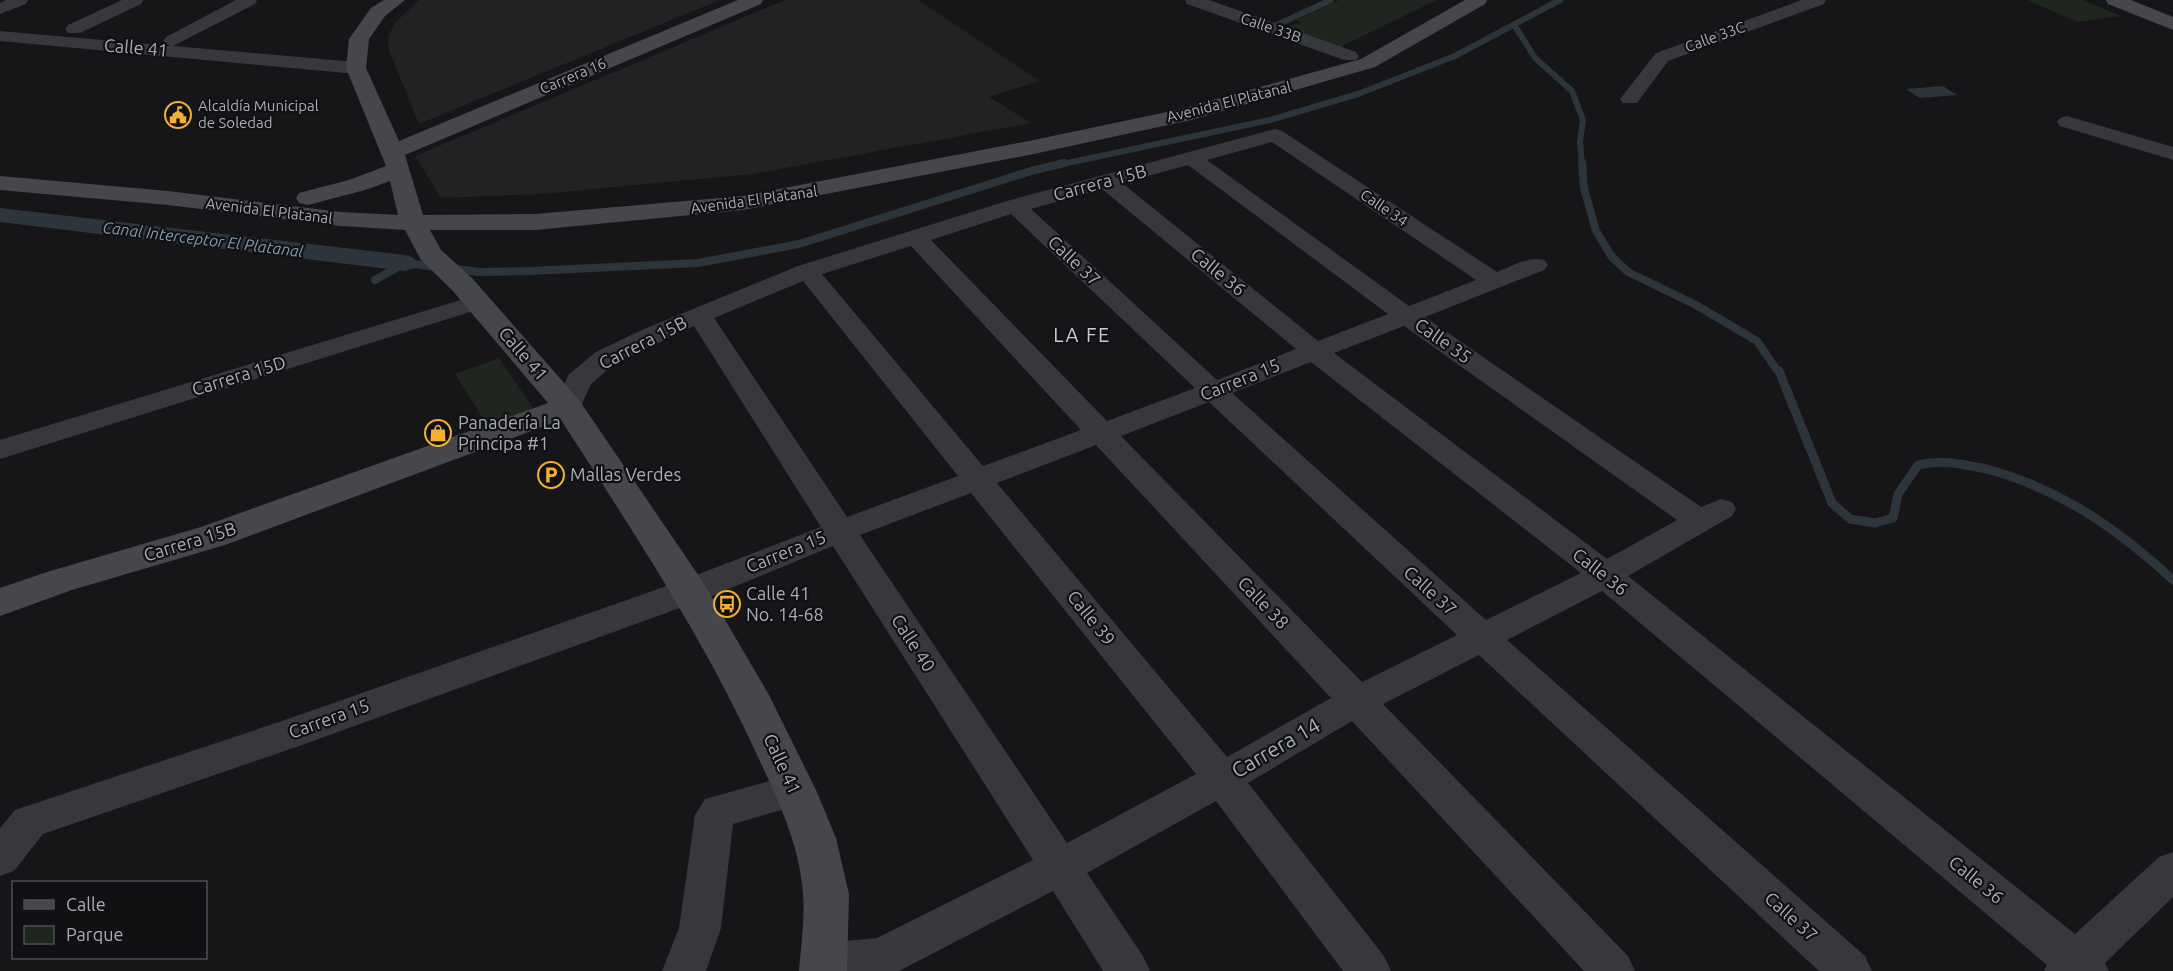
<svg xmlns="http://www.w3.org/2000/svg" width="2173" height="971" font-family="Ubuntu,sans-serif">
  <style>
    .built { fill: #222225 }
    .green { fill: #1e261f }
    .water { fill: #2c353c }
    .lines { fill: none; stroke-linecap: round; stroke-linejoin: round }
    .stream-far2 { stroke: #2c353c; stroke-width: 6 }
    .stream-far1 { stroke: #2c353c; stroke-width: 8 }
    .stream { stroke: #2c353c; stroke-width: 9 }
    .canal { fill: #2c353c; fill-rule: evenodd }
    .street { fill: #37383d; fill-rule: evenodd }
    .secondary { fill: #45474d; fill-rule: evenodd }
    .labels { text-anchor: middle; stroke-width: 4.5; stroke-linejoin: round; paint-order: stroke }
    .far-street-label { font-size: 15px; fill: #a8adb8; stroke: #111113 }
    .far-poi-label { font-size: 15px; fill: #a8adb8; stroke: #111113; text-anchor: start }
    .far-water-label { font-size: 16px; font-style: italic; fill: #7f9bb3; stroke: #111113 }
    .street-label { font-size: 18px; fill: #a8adb8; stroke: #111113 }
    .poi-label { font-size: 18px; fill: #a8adb8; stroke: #111113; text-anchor: start }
    .neighbourhood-label { font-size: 20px; letter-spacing: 1.5px; fill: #c9ccd4; stroke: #111113 }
    .near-street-label { font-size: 21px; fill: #a8adb8; stroke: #111113 }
  </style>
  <rect width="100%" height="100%" fill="#161618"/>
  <!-- built -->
  <path class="built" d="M419,0H720L419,124L389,50L388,36L396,22Z
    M785,0H918L1040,81L989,97L1031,123L752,174L541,194L441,198L415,156Z"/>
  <!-- green -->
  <path class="green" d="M1339,0H1437L1340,47L1285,28L1301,22L1296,20Z
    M2028,0H2083L2121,16L2077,22Z
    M499,358L533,408L487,425L455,374Z"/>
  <!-- water -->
  <path class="water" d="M1943,86L1957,95L1920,98L1906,89Z"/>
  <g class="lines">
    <!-- stream-far2 -->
    <path class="stream-far2" d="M1515,26L1535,58L1572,91L1583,120L1580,142L1582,165
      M1270,28L1331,0
      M1058,165L1270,120L1358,94L1455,56L1560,0"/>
    <!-- stream-far1 -->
    <path class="stream-far1" d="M1582,163L1584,188L1596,231L1612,257L1628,272L1696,305L1757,341L1779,373
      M451,268L479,272L529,271L698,263L799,244L1031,171L1064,163
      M375,280L405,263L437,267"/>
    <!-- stream -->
    <path class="stream" d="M1779,371L1832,503L1850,519L1875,523L1893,518L1898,494L1918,465C1942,459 1962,464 1986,469C2059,488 2118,529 2173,580"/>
    <!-- canal -->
    <path class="canal" d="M0,208L405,255L414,258L418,263L414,268L405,271L0,222Z"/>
    <!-- street -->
    <path class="street" d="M6,0H28L26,4L0,14V3Z
      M122,0H143L141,4L80,33H68L65,29L68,25Z
      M236,0H257L255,4L173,46L356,62L363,64L365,68L363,72L356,74L0,41V31L170,46L163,41L166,37Z
      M1185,0H1209L1356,52L1359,56L1356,60H1344L1187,4Z
      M1802,0H1826L1824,4L1668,61L1637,103H1623L1620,99L1656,53Z
      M2067,116L2173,147V160L2060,126L2057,122L2060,118Z
      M1275,129L1282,131L1497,272C1512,266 1528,256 1544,260L1548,265L1544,270L1425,317L1701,507L1721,499L1732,502L1736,509L1732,516L1628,576L2075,934L2159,857L2173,852V897L2105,963L2109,971H2044L2047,965L1602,591L1507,640L1865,956L1872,971H1819L1479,655L1383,704L1628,956L1635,971H1584L1352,721L1248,783L1384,956L1391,971H1343L1216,801L1087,873L1143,956L1150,971H1103L1053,891L899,971H805L802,964L809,949L824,943L877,938L1033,860L833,546L702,600L302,745L43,834L14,871L0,876V828L15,810L282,721L678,582L821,527L694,326L614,364L591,384L578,413L568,416L558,413L554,407L569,374L596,352L644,329L798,266L1007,201ZM1272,142L1476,280L1409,306L1207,160ZM1188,165L1388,314L1318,341L1122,183ZM1102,189L1296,349L1217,380L1031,209ZM1011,214L1195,388L1107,421L931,240ZM911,246L1081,430L983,466L822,274ZM803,281L958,476L847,517L714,318ZM1404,326L1677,520L1607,559L1334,353ZM1311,362L1581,573L1486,620L1232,393ZM1209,402L1457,635L1362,682L1121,436ZM1096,445L1331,698L1227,757L997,483ZM971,493L1196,774L1067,843L860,535Z
      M477,295L486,297L489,302L486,307L0,459V440Z
      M795,774L809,778L814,790L809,802L733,824L721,928L706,971H662L679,928L695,815L705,799Z"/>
    <!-- secondary -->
    <path class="secondary" d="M384,0H405L385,16L369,39L366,68L399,141L738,0H763L761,4L405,155L423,215L535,214L743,196L1029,141L1181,109L1361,59L1465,0H1487L1485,4L1375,67L1191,120L1029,155L743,210L535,230H430L441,250L472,278L579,400L703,582L769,695L816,790L836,838L849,894L847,971H799C801,946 805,919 803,894C800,846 778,800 758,757C704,638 632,530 561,420L225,545L72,590L0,616V588L47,572L201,527L548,403L452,290L421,260L405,230L341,226L168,205L0,190V176L168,191L341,212L398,215L390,181L365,190L308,205L299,203L296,198L299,193L349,180L386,166L346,68L349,39L371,8Z
      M2106,0H2131L2173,17V30L2108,4Z"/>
  </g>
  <!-- icons -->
  <defs>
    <symbol id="civic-ring" viewBox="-11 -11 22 22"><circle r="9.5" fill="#111113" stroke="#f2b134" stroke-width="1.5"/><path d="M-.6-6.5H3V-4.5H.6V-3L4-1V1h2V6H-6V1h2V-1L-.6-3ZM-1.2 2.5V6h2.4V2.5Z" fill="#f2b134"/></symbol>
    <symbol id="shop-ring" viewBox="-11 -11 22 22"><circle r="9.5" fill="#111113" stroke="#f2b134" stroke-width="1.5"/><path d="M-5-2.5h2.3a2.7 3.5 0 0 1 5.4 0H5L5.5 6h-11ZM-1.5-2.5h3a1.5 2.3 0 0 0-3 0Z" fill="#f2b134"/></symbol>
    <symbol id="parking-ring" viewBox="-11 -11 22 22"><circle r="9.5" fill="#111113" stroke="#f2b134" stroke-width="1.5"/><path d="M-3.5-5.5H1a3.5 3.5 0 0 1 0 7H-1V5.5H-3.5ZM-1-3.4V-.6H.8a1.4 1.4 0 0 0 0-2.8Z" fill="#f2b134"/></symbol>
    <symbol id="bus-ring" viewBox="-11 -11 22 22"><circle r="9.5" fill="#111113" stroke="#f2b134" stroke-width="1.5"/><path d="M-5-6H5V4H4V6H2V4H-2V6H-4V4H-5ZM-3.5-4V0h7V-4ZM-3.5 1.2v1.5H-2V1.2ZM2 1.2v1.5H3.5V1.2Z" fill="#f2b134"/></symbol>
  </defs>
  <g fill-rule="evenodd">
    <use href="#civic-ring" x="163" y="100" width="30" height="30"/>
    <use href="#shop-ring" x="423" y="418" width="30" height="30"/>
    <use href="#parking-ring" x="536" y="460" width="30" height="30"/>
    <use href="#bus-ring" x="712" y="589" width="30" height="30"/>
  </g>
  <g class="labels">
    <!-- far-street labels -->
    <g class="far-street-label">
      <text transform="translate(1271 28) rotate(19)" y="5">Calle 33B</text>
      <text transform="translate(1715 37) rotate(-20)" y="5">Calle 33C</text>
      <text transform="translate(573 76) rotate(-23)" y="5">Carrera 16</text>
      <text transform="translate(1229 102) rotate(-14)" y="5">Avenida El Platanal</text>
      <text transform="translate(754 200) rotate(-8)" y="5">Avenida El Platanal</text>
      <text transform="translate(1384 208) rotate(34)" y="5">Calle 34</text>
      <text transform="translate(269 211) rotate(7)" y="5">Avenida El Platanal</text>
    </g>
    <!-- far-poi labels -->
    <g class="far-poi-label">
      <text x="198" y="111">Alcaldía Municipal<tspan x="198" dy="17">de Soledad</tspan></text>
    </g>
    <!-- far-water labels -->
    <g class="far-water-label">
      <text transform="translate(203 239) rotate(7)" y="6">Canal Interceptor El Platanal</text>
    </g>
    <!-- street labels -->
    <g class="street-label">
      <text transform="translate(136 48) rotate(5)" y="6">Calle 41</text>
      <text transform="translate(1100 183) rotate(-15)" y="6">Carrera 15B</text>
      <text transform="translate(1074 261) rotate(43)" y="6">Calle 37</text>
      <text transform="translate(1218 272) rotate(39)" y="6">Calle 36</text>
      <text transform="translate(1443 341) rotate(35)" y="6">Calle 35</text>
      <text transform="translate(643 343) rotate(-27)" y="6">Carrera 15B</text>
      <text transform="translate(523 354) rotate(49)" y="6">Calle 41</text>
      <text transform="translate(239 376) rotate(-17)" y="6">Carrera 15D</text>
      <text transform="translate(1240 380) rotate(-22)" y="6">Carrera 15</text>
      <text transform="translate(190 542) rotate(-17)" y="6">Carrera 15B</text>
      <text transform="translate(786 552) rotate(-22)" y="6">Carrera 15</text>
      <text transform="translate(1600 572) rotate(38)" y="6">Calle 36</text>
      <text transform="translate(1430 591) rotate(42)" y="6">Calle 37</text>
      <text transform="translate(1263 603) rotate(46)" y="6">Calle 38</text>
      <text transform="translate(1091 618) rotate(51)" y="6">Calle 39</text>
      <text transform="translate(913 643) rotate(57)" y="6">Calle 40</text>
      <text transform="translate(329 719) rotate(-20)" y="6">Carrera 15</text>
      <text transform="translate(782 764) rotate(65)" y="6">Calle 41</text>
      <text transform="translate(1976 880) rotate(39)" y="6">Calle 36</text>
      <text transform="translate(1791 917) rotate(42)" y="6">Calle 37</text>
    </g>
    <!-- poi labels -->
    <g class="poi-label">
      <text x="458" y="429">Panadería La<tspan x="458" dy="21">Principa #1</tspan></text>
      <text x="570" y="481">Mallas Verdes</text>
      <text x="746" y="600">Calle 41<tspan x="746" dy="21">No. 14-68</tspan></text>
    </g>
    <!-- neighbourhood labels -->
    <g class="neighbourhood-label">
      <text x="1082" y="342">LA FE</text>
    </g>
    <!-- near-street labels -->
    <g class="near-street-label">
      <text transform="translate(1276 748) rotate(-30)" y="7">Carrera 14</text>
    </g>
  </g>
  <!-- legend -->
  <rect x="12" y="881" width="195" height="78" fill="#111113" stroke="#4d4f55" stroke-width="1.5"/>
  <rect x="24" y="900" width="30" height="9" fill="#45474d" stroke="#4d4f55" stroke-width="1.5"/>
  <text x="66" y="911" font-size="18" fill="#a8adb8">Calle</text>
  <rect x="24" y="926" width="30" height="18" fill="#1e261f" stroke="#4d4f55" stroke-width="1.5"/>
  <text x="66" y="941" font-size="18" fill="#a8adb8">Parque</text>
</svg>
